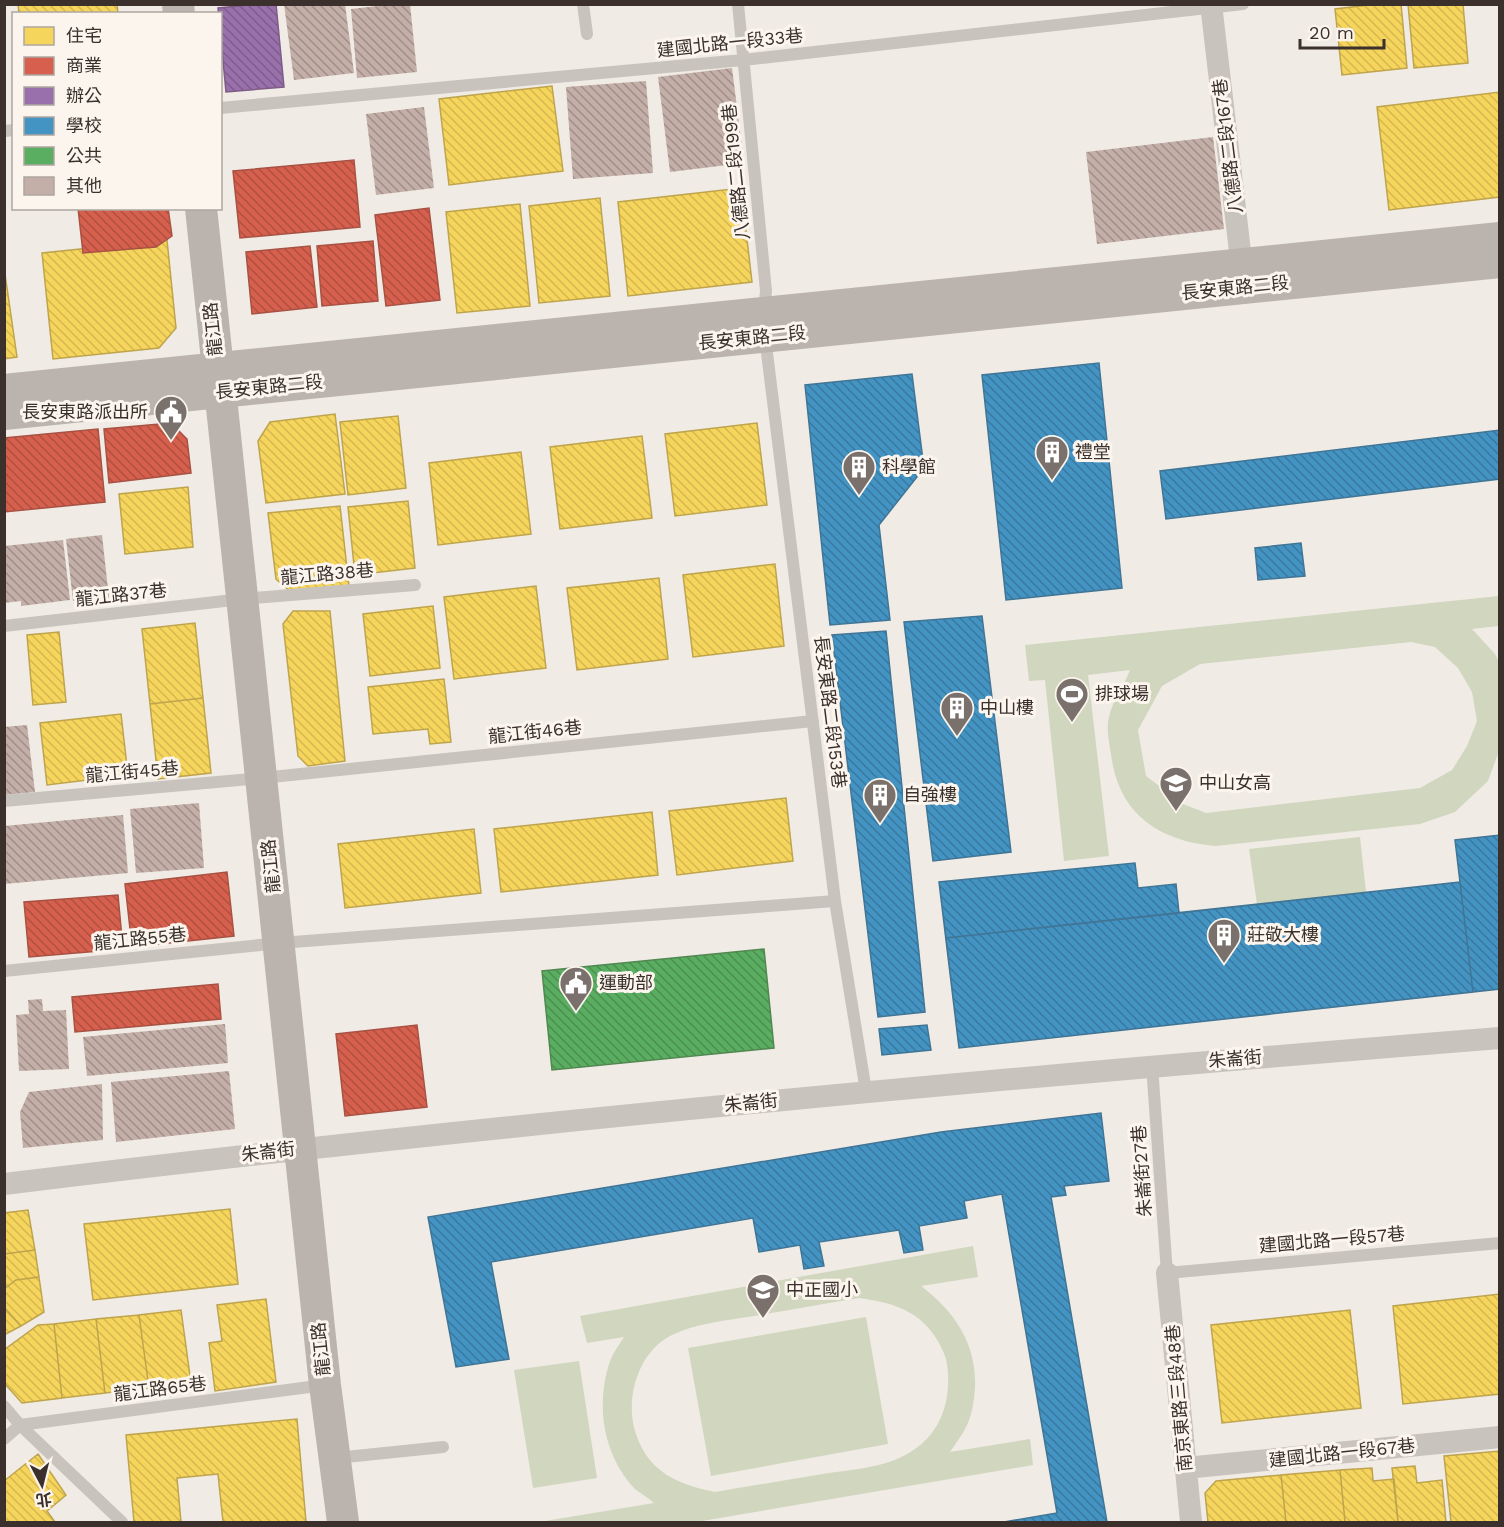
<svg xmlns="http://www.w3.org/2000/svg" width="1504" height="1527" font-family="'Work Sans','Noto Sans TC',sans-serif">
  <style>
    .green { fill: #d1d6bf; fill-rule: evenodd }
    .homes { fill: url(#homes-back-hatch); stroke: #bea44d; stroke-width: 1.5 }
    .shops { fill: url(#shops-back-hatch); stroke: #a85243; stroke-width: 1.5 }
    .offices { fill: url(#offices-back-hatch); stroke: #7d5d85; stroke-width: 1.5 }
    .schools { fill: url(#schools-back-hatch); stroke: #417595; stroke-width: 1.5 }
    .public { fill: url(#public-back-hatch); stroke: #518851; stroke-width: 1.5 }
    .building { fill: url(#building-back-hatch) }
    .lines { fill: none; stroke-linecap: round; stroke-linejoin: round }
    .lane { stroke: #c9c3be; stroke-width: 12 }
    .street { stroke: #c9c3be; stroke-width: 22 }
    .secondary { stroke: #bab3ae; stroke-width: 32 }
    .labels { text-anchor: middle; stroke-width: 6; stroke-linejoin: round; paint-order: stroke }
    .street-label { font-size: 18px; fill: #3b302b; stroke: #fbf5ee }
    .poi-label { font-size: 18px; fill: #3b302b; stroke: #fbf5ee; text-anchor: start }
  </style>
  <defs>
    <pattern id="homes-back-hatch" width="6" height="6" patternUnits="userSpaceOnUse" patternTransform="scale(1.5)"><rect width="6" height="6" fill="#f6d55c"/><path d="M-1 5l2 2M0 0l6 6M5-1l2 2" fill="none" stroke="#d4b750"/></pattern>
    <pattern id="shops-back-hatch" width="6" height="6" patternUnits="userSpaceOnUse" patternTransform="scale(1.5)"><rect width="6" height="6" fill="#d6604d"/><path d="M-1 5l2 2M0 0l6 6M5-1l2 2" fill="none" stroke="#af5040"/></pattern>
    <pattern id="offices-back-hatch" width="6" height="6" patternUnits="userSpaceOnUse" patternTransform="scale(1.5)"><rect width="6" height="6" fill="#9970ab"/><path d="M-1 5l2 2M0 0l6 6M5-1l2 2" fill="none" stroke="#7e5c8b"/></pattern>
    <pattern id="schools-back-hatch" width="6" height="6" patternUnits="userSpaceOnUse" patternTransform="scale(1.5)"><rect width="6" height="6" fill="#4393c3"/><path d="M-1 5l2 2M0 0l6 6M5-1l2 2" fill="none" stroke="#39789f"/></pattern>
    <pattern id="public-back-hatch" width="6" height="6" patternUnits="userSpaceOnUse" patternTransform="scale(1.5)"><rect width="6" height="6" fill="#5aae61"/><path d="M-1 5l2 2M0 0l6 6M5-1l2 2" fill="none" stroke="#4c8e50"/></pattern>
    <pattern id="building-back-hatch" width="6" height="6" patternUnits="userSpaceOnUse" patternTransform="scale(1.5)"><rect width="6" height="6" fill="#c3afa7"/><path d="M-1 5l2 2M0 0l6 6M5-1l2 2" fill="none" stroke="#a08f88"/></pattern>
  </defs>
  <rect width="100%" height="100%" fill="#f0ebe5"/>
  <!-- green -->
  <path class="green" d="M1499,596V626L1472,629L1495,654L1499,662V751L1488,781L1455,812L1420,824L1215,846C1159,841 1118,814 1111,754C1109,743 1106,728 1109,717C1112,702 1124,686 1130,670L1088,675L1109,856L1064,861L1045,680L1029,681L1025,645ZM1411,642L1435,647L1458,668L1472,692L1477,721L1467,746L1452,770L1420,788L1206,813L1183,804L1146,776L1138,730L1162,686L1200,664Z
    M1360,837L1366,892L1257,904L1249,849Z
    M973,1246L978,1277L921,1286C955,1312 977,1344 975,1388C974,1401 972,1417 965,1429C961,1437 955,1444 950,1452L1030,1439L1033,1465L696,1522H539L654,1503C649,1498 641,1494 635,1489C603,1455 595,1405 610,1361C613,1353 619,1345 624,1337L587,1343L580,1316ZM859,1298C897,1303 926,1313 943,1351C949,1364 949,1382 947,1396C944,1417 933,1437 915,1449C889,1468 853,1469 823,1474C787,1480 751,1486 715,1492C679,1485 648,1472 636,1434C624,1400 638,1351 672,1335C695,1324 722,1321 747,1317C784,1311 822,1304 859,1298Z
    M866,1317L888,1444L711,1476L688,1348Z
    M579,1361L597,1478L533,1488L514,1370Z"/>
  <!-- homes -->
  <path class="homes" d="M18,4H117L118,14H19Z
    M1377,4H1401L1407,68L1342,75L1335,9Z
    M1408,4H1463L1468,63L1414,68Z
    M552,86L563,171L449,185L439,99Z
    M1500,92V197L1389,210L1377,107Z
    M741,188L752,282L628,296L618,202Z
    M600,198L610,296L539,303L529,206Z
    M520,204L530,306L457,313L446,212Z
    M167,240L176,328L159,348L53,359L42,253Z
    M4,267L17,357L4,359Z
    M335,414L345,494L266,503L258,441L270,422Z
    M398,416L406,488L348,495L340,422Z
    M757,423L767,505L675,516L665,434Z
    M642,436L652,518L560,529L550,447Z
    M521,452L531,534L438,545L429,463Z
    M188,487L193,547L125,554L119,494Z
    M408,501L415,568L355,575L348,507Z
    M340,506L349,586L291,592L276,579L268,513Z
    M775,564L784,646L693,657L683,575Z
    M659,578L668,659L577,670L567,588Z
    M536,586L546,668L454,679L444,597Z
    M433,606L440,668L370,676L363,614Z
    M293,611H330L345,761L308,766L298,756L283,624Z
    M195,623L203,698L150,704L142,629Z
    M59,632L66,702L33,705L27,635Z
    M444,679L451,742L430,744L428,729L373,734L368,687Z
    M203,698L211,773L158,779L150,704Z
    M121,714L128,775L47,785L40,723Z
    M786,798L793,861L677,875L669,811Z
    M652,812L658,875L501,892L494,829Z
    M474,829L481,893L345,908L338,844Z
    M230,1209L238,1284L93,1300L84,1224Z
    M28,1210L35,1250L4,1254V1213Z
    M35,1250L39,1277L16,1280L4,1289V1254Z
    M39,1277L44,1312L21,1326L4,1307V1289L16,1280Z
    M1500,1294V1394L1403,1404L1393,1306Z
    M266,1299L276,1382L215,1391L209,1343L222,1341L217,1305Z
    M4,1307L21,1326L4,1335Z
    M181,1310L191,1383L149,1388L139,1315Z
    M1350,1310L1361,1408L1222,1423L1211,1325Z
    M139,1315L149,1388L105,1393L96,1319Z
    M96,1319L105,1393L62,1398L54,1324Z
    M54,1324L62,1398L22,1403L4,1383V1350L38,1325Z
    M297,1419L306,1522H223L218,1474L177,1478L181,1522H134L126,1435Z
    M1500,1451V1522H1451L1444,1456Z
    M38,1454L66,1495L47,1511L55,1522H4V1481Z
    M1415,1466L1417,1483L1442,1480L1446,1522H1398L1392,1468Z
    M1372,1468L1373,1481L1394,1479L1398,1522H1345L1340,1470Z
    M1340,1470L1345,1522H1286L1281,1475Z
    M1281,1475L1286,1522H1208L1205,1493L1216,1481Z"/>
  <!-- shops -->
  <path class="shops" d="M354,160L360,227L240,238L233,171Z
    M78,208H168L172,236L156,247L83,253Z
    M429,208L440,300L386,306L375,215Z
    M373,241L378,301L322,306L317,246Z
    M310,246L317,307L252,314L246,252Z
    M171,423L187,439L191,473L109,483L104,429Z
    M98,429L105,502L4,512V438Z
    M227,872L234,936L132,947L125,884Z
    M118,895L123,949L29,957L24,902Z
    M218,984L221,1019L75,1032L72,997Z
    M417,1025L427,1107L345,1116L336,1034Z"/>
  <!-- offices -->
  <path class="offices" d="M259,4H276L284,87L226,92L218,8Z"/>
  <!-- schools -->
  <path class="schools" d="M1099,363L1122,588L1006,600L982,375Z
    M912,374L924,468L879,525L890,620L830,625L805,385Z
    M1500,430V479L1166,519L1160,471Z
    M1301,543L1305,576L1258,580L1255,548Z
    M982,616L1011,852L933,861L904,622Z
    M886,631L925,1012L878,1017L832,635Z
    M1500,835V989L959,1048L939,882L1135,863L1138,888L1176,884L1179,913L1460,882L1455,840Z
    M1500,835V989L1473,992L1455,840Z
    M1135,863L1138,888L1176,884L1179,913L946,938L939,882Z
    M1460,882L1473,992L959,1048L946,938Z
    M927,1025L931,1050L882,1055L879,1029Z
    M1101,1113L1109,1181L1064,1186L1066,1195L1051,1197L1107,1522H1004L1057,1513L1002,1194L964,1201L967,1218L919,1226L923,1250L904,1253L899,1230L819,1242L824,1266L804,1269L800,1245L759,1252L753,1218L491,1262L509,1359L456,1367L428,1217L941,1132Z"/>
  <!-- public -->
  <path class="public" d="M764,949L774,1048L552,1070L542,971Z"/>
  <!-- building -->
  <path class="building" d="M284,4H345L354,73L294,80Z
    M396,4H410L417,72L357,78L351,9Z
    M732,68L744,163L670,172L658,77Z
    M646,81L653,173L573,179L566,87Z
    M424,107L434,188L376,195L366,114Z
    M1213,137L1224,229L1097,244L1086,152Z
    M102,535L109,598L73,601L66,539Z
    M63,540L70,600L21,606V601L4,603V546Z
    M27,725L35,792L4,795V727Z
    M199,803L204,868L136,873L130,809Z
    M123,815L128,873L4,884V826Z
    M42,999L43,1011L66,1010L69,1069L19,1071L16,1015L29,1014L28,1000Z
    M225,1024L228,1063L87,1076L83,1037Z
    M229,1071L235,1129L116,1142L111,1082Z
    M102,1084L103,1140L23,1148L20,1112L29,1092Z"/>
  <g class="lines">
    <!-- lane -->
    <path class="lane" d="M583,4L587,34
      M738,4L766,291L764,311
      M220,108L743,60L1243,4
      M4,131L14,130
      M768,337L767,353L835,901L866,1091
      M4,626L242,599L415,585
      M4,801L262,778L813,721
      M4,971L280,943L835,901
      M1152,1066L1167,1273L1500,1243
      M4,1406L20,1425L122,1522
      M4,1439L20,1425L325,1385
      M336,1458L443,1447"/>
    <!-- street -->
    <path class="street" d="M1211,4L1243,277
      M4,1184C502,1123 1000,1078 1500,1038
      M1167,1273L1191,1522
      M1185,1468L1500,1437"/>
    <!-- secondary -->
    <path class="secondary" d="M178,4L179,14
      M201,208L325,1385L343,1522
      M4,390L1500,238
      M4,414L1500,262"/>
  </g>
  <!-- icons -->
  <defs>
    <symbol id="civic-pin" viewBox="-11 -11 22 30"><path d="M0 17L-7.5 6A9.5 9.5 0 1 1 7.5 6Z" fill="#7a716c" stroke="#fbf5ee"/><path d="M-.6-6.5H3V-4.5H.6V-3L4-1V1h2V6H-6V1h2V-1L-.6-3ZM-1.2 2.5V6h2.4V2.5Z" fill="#fff"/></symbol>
    <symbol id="building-pin" viewBox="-11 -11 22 30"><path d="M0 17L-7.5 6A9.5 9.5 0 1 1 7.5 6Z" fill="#7a716c" stroke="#fbf5ee"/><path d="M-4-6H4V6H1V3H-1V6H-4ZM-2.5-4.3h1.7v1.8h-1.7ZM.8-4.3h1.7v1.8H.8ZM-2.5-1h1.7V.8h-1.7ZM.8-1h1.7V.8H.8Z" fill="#fff"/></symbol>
    <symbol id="stadium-pin" viewBox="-11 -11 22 30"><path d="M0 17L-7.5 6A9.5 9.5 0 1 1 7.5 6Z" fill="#7a716c" stroke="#fbf5ee"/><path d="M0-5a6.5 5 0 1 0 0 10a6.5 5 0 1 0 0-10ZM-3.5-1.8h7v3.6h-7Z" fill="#fff"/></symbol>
    <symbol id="school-pin" viewBox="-11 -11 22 30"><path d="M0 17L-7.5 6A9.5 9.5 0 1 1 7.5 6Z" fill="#7a716c" stroke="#fbf5ee"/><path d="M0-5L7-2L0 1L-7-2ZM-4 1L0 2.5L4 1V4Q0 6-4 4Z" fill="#fff"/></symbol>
  </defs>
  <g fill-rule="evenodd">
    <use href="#civic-pin" x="152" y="393" width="38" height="52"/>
    <use href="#building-pin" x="1033" y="433" width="38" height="52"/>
    <use href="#building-pin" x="840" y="448" width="38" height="52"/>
    <use href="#stadium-pin" x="1053" y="675" width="38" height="52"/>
    <use href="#building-pin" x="938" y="689" width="38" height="52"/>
    <use href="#school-pin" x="1157" y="764" width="38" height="52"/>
    <use href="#building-pin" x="861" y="776" width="38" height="52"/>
    <use href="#building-pin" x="1205" y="916" width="38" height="52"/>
    <use href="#civic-pin" x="557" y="964" width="38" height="52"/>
    <use href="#school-pin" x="744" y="1271" width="38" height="52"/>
  </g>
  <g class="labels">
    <!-- street labels -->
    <g class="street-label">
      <text transform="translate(730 43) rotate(-6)" y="6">建國北路一段33巷</text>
      <text transform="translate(1228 146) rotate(-97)" y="6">八德路二段167巷</text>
      <text transform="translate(736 172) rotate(-96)" y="6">八德路二段199巷</text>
      <text transform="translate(1235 288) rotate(-6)" y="6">長安東路二段</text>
      <text transform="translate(213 329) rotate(-96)" y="6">龍江路</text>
      <text transform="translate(752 338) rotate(-6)" y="6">長安東路二段</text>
      <text transform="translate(269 387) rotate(-6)" y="6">長安東路二段</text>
      <text transform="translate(327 574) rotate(-5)" y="6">龍江路38巷</text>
      <text transform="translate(121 595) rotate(-6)" y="6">龍江路37巷</text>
      <text transform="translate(830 712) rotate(83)" y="6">長安東路二段153巷</text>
      <text transform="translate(535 732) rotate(-6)" y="6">龍江街46巷</text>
      <text transform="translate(132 772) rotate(-5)" y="6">龍江街45巷</text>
      <text transform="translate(271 866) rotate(-96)" y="6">龍江路</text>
      <text transform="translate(140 939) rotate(-6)" y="6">龍江路55巷</text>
      <text transform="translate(1235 1059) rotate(-5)" y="6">朱崙街</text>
      <text transform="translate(751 1103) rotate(-6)" y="6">朱崙街</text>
      <text transform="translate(268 1152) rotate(-7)" y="6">朱崙街</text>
      <text transform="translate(1142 1171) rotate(-94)" y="6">朱崙街27巷</text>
      <text transform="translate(1332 1240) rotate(-5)" y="6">建國北路一段57巷</text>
      <text transform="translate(321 1349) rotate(-96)" y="6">龍江路</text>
      <text transform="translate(160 1389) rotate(-7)" y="6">龍江路65巷</text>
      <text transform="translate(1179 1398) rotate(-95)" y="6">南京東路三段48巷</text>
      <text transform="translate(1342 1453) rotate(-6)" y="6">建國北路一段67巷</text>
    </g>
    <!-- poi labels -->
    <g class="poi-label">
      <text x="148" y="418" text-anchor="end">長安東路派出所</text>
      <text x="1075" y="458">禮堂</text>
      <text x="882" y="473">科學館</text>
      <text x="1095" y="700">排球場</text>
      <text x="980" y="714">中山樓</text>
      <text x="1199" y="789">中山女高</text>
      <text x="903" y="801">自強樓</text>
      <text x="1247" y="941">莊敬大樓</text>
      <text x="599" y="989">運動部</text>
      <text x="786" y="1296">中正國小</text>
    </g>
  </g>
  <!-- border -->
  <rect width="1504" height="1527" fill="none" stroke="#3b302b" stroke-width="12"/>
  <!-- legend -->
  <rect x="12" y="12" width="210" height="198" fill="#fbf5ee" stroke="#aea6a0" stroke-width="1.5"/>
  <rect x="24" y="27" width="30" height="18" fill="#f6d55c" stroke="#aea6a0" stroke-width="1.5"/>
  <text x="66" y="42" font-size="18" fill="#3b302b">住宅</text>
  <rect x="24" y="57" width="30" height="18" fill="#d6604d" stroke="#aea6a0" stroke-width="1.5"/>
  <text x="66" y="72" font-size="18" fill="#3b302b">商業</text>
  <rect x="24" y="87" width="30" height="18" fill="#9970ab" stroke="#aea6a0" stroke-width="1.5"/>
  <text x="66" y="102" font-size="18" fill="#3b302b">辦公</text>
  <rect x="24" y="117" width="30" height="18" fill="#4393c3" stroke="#aea6a0" stroke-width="1.5"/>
  <text x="66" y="132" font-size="18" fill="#3b302b">學校</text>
  <rect x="24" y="147" width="30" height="18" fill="#5aae61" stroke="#aea6a0" stroke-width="1.5"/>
  <text x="66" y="162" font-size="18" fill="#3b302b">公共</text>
  <rect x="24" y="177" width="30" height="18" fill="#c3afa7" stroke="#aea6a0" stroke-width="1.5"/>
  <text x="66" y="192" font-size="18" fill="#3b302b">其他</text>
  <!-- north arrow -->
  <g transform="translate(42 1485) rotate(173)" stroke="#fbf5ee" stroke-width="4.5" paint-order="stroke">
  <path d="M0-4.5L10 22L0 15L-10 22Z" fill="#3b302b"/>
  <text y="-9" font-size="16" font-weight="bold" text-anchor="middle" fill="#3b302b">北</text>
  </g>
  <!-- scale -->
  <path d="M1300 39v9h84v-9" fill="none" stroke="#3b302b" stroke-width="3"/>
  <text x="1309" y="39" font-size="18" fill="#3b302b" stroke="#fbf5ee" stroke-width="4.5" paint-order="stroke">20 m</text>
</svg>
